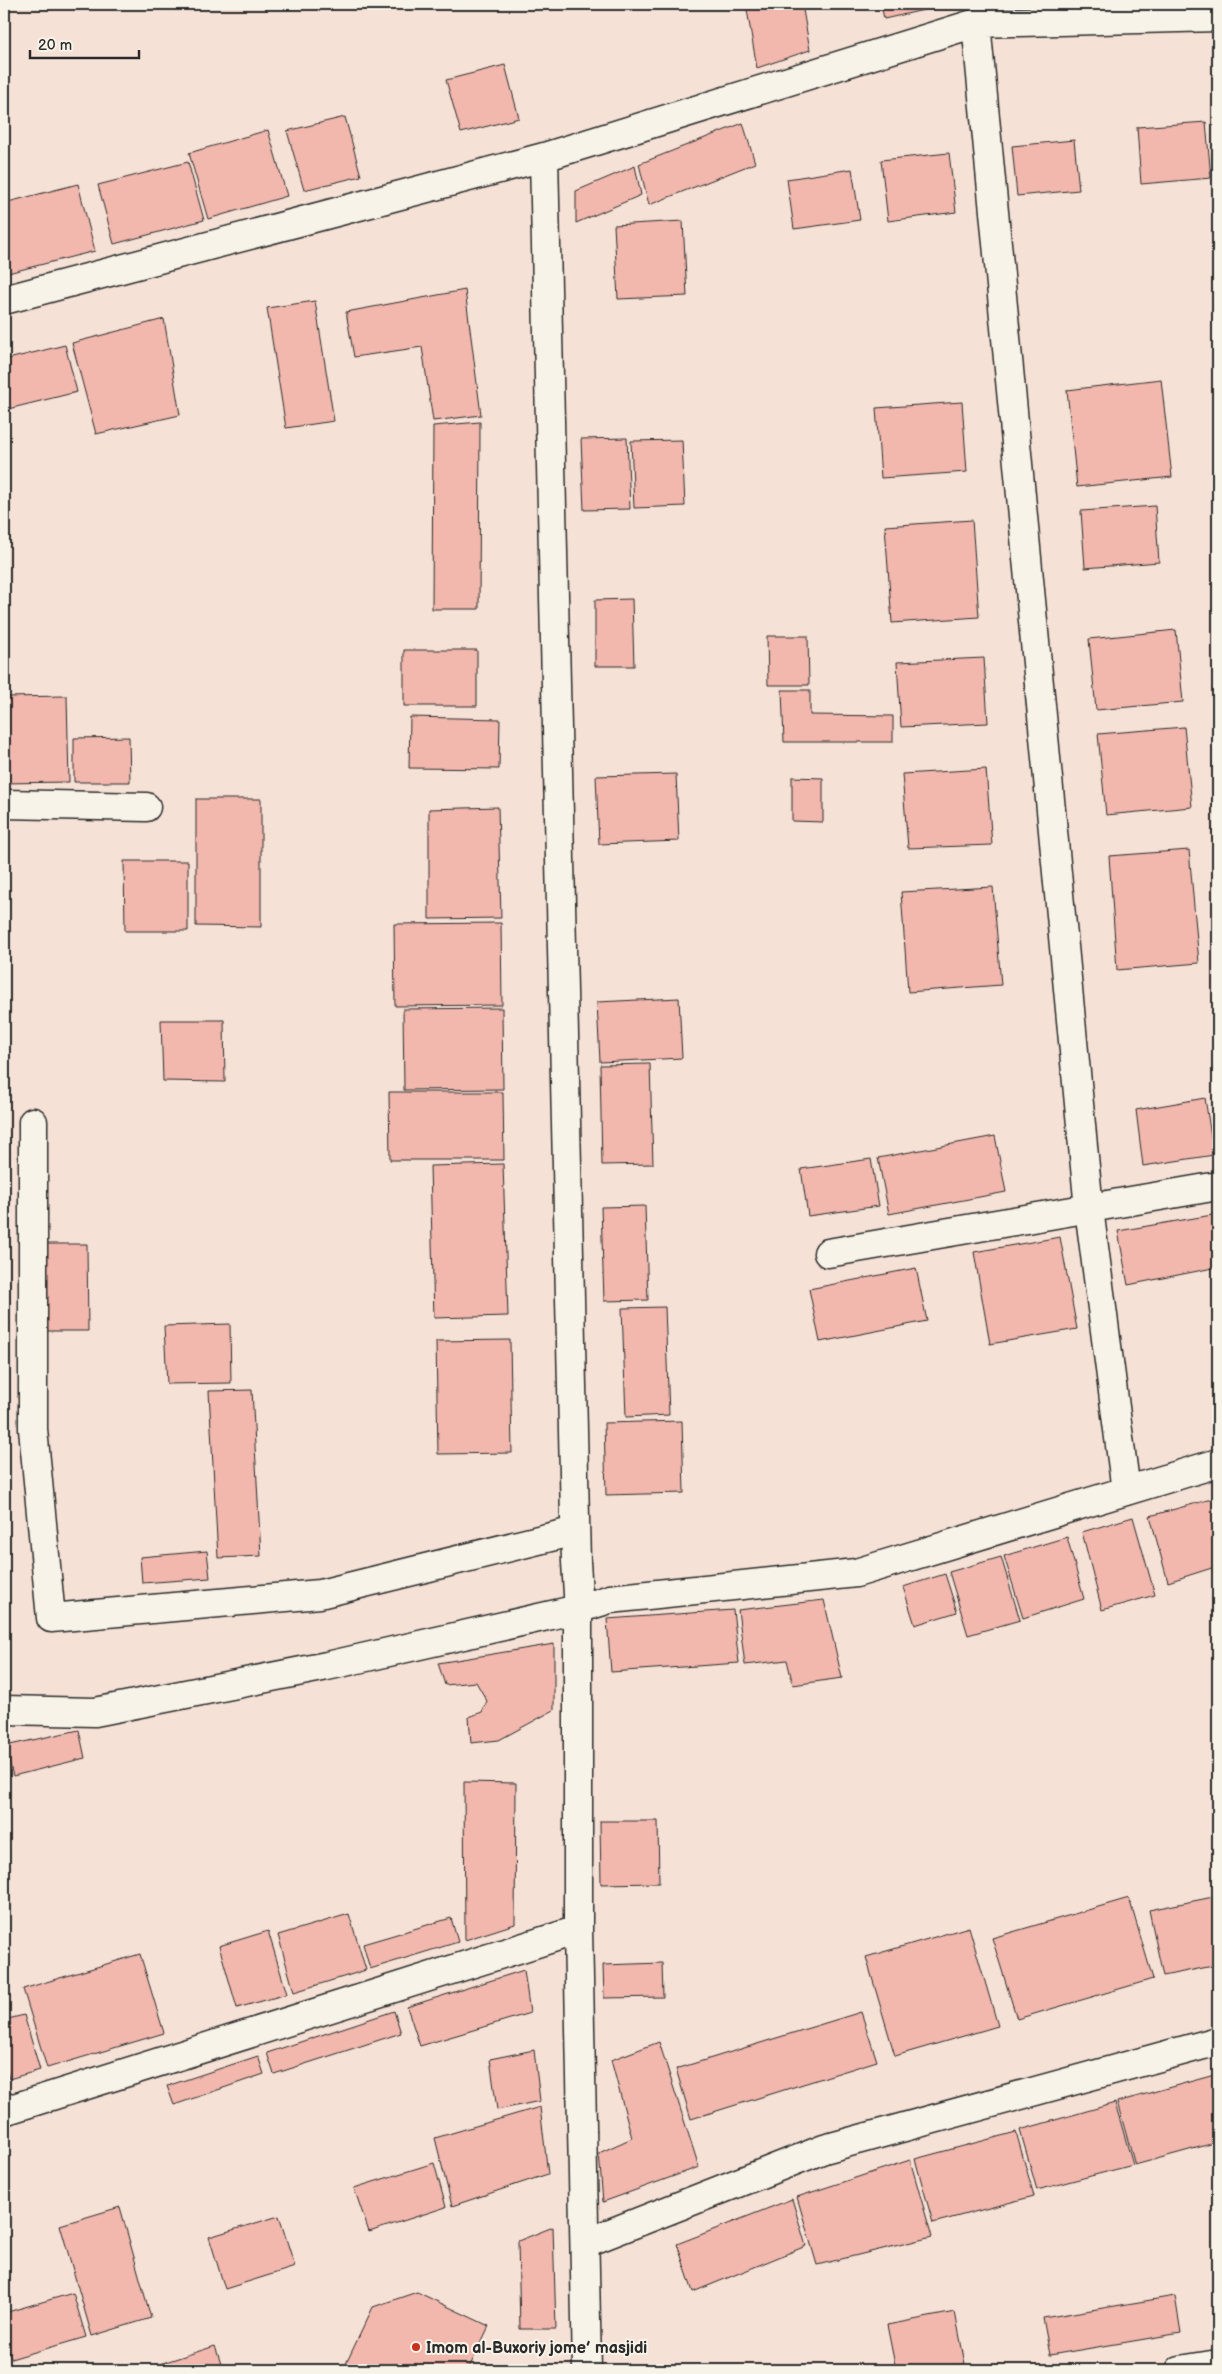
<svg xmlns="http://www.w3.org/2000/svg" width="1222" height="2374" font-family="'Balsamiq Sans',sans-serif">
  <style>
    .building { fill: #f2b7ad; stroke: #2b2b2b }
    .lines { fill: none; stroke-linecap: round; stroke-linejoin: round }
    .street-casing { stroke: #2b2b2b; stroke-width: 31 }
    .secondary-casing { stroke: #2b2b2b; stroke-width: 31 }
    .street { stroke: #f7f3e8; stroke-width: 28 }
    .secondary { stroke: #f7f3e8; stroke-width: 28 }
    .poi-dot { fill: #c8321e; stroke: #f7f3e8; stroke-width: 2 }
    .labels { text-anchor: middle; stroke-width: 4; stroke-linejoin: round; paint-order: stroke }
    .poi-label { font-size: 16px; font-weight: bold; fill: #2b2b2b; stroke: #f7f3e8; text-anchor: start }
  </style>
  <rect width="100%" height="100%" fill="#f6e1d6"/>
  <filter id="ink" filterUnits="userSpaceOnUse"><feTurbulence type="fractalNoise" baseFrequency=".02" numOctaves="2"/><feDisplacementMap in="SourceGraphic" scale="10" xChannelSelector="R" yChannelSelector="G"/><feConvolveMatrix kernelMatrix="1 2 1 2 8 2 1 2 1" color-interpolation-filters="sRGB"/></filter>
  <g filter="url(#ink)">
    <!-- building -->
    <path class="building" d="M746,4H802L810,50L757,68Z
      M881,4H923L924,10L884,19Z
      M505,65L519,118L461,133L446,80Z
      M345,117L361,176L304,190L287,131Z
      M1206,122L1211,178L1141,184L1137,127Z
      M743,123L755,163L649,205L639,164Z
      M268,130L287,196L208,219L189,153Z
      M1074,140L1079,190L1017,196L1012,146Z
      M1216,147H1218V176Z
      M949,153L956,212L888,221L881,160Z
      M188,162L204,220L114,244L98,185Z
      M635,166L641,195L576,223V191Z
      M852,169L860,220L794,229L787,179Z
      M78,184L95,251L4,274V203Z
      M683,221L687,296L618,299L614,225Z
      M465,290L481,415L433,421L422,347L354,357L346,312Z
      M315,301L334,421L286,428L267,308Z
      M164,319L180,415L96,434L72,343Z
      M65,345L77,392L4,410V360Z
      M1161,379L1172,477L1077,487L1067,390Z
      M962,402L967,472L881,478L876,408Z
      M480,422L479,609H432L433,426Z
      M627,438L630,509L584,510L581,439Z
      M682,440L685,506L634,508L631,441Z
      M1155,506L1159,562L1085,568L1081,511Z
      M972,520L979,617L892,623L885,526Z
      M632,599L634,666H595V600Z
      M1176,630L1183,702L1096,710L1089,639Z
      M767,636H808L809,685H768Z
      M404,650H477V706H404Z
      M984,658L988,723L901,727L897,662Z
      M782,690H810V715L893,716V742H784Z
      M67,696L69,782L4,783V697Z
      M410,717L500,719L499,769L409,768Z
      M1184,727L1192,807L1106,815L1098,734Z
      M129,737L130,782H74V738Z
      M986,769L992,845L908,848L902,774Z
      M676,774L679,841L599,844L596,776Z
      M792,777L823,778V822L792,821Z
      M196,799H261V927L196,926Z
      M498,807L501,918L429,919V809Z
      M1189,850L1199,963L1117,970L1109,856Z
      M124,861H188V931H125Z
      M993,887L1001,985L908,992L901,892Z
      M501,923L502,1005L395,1006L394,924Z
      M679,998L682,1058L600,1062L597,1002Z
      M502,1008L503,1089L404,1090L403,1009Z
      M161,1020H224L225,1082L163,1081Z
      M650,1064L653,1164L602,1165L600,1065Z
      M389,1092H503L504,1160H390Z
      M1205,1098L1214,1155L1143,1166L1136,1110Z
      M995,1136L1006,1192L889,1214L878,1158Z
      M871,1159L879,1206L808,1216L801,1169Z
      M503,1164L508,1316L434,1318L430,1166Z
      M645,1206L648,1300L604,1301L601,1207Z
      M1218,1214V1267L1128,1285L1118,1231Z
      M1060,1237L1077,1329L990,1344L974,1252Z
      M45,1244H87L88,1331H47Z
      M916,1268L927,1321L820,1342L809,1289Z
      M665,1307L669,1415L626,1417L622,1308Z
      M230,1324L231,1383L167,1384L164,1326Z
      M510,1340L512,1453L438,1454L436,1341Z
      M252,1390L261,1556L218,1558L209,1391Z
      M682,1421L684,1493L606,1495L604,1423Z
      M1215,1498L1218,1509V1566L1168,1582L1150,1516Z
      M1133,1517L1155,1595L1102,1610L1082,1532Z
      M1067,1537L1084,1599L1023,1618L1004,1556Z
      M207,1551L210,1578L142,1583L140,1557Z
      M1001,1557L1020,1620L968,1635L949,1572Z
      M945,1574L957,1612L915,1625L903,1587Z
      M824,1600L842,1678L793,1685L787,1660L745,1665L738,1610Z
      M733,1610L739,1663L611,1672L607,1619Z
      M554,1644V1710L499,1740L471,1743L469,1717L482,1712L487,1701L476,1682L445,1685L438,1663Z
      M79,1730L85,1758L13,1776L5,1746Z
      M464,1782L516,1783L515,1924L465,1940Z
      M600,1821H658L659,1883L601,1884Z
      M1218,1896V1965L1163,1976L1149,1910Z
      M1129,1898L1153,1979L1017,2019L992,1938Z
      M349,1914L366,1970L294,1992L278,1935Z
      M451,1918L458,1942L370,1969L363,1944Z
      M969,1927L998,2026L895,2056L866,1957Z
      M268,1931L287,1994L237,2008L219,1946Z
      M140,1954L164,2033L47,2068L23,1989Z
      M662,1963L663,1997L604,1998L603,1965Z
      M524,1970L530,2013L420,2046L407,2007Z
      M394,2011L401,2033L274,2074L267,2053Z
      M861,2012L877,2061L691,2119L676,2069Z
      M24,2015L40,2070L9,2079L4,2062V2020Z
      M659,2042L699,2167L603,2202L599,2153L632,2138L611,2060Z
      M534,2050L540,2101L497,2110L490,2059Z
      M258,2056L264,2074L174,2105L167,2086Z
      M1218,2074V2142L1135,2165L1117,2102Z
      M1115,2103L1133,2165L1037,2190L1020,2130Z
      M540,2107L548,2174L452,2206L435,2138Z
      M1016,2132L1034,2196L933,2223L915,2159Z
      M910,2160L932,2237L817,2265L797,2197Z
      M434,2163L446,2207L369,2232L354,2188Z
      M792,2199L806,2246L693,2292L677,2244Z
      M120,2207L151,2318L92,2336L60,2225Z
      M279,2216L295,2267L225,2289L209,2237Z
      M553,2227L556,2329H520L518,2241Z
      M417,2292L489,2326L468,2370H343L373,2307Z
      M73,2293L86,2337L11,2359L4,2333V2313Z
      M1175,2296L1181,2333L1050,2355L1043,2318Z
      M955,2312L965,2364L934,2370H896L887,2325Z
      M215,2346L223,2370H141Z"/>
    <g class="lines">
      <defs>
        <path id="street" d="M976,23L1089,1209L1126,1491
          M544,157L576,1562L578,1594V1930L587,2370
          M4,300L544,157L976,23L1218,17
          M4,804L146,807
          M33,1122V1429L51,1618L320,1594L575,1531
          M828,1253L1218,1186
          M4,1710L95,1712L327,1666L578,1609L610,1599L856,1573L1218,1463
          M4,2111L578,1930
          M585,2243L824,2149L1218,2041"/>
        <path id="secondary" d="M1180,2370L1218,2364"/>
      </defs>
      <!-- street casing -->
      <use href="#street" class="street-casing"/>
      <!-- secondary casing -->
      <use href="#secondary" class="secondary-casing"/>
      <!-- street -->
      <use href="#street" class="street"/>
      <!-- secondary -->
      <use href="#secondary" class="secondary"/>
    </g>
  </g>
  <!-- markers -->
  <circle class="poi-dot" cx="416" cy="2347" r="5"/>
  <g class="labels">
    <!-- poi labels -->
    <g class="poi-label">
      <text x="426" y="2353">Imom al-Buxoriy jome’ masjidi</text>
    </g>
  </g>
  <!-- margin -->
  <rect width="1222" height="2374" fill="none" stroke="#f7f3e8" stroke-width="20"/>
  <rect x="10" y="10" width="1202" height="2354" fill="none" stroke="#2b2b2b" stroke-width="2" filter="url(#ink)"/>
  <!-- scale -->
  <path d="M30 50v8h109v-8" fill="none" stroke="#2b2b2b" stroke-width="2.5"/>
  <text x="38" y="50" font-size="15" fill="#2b2b2b" stroke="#f7f3e8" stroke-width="4" paint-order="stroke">20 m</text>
</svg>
